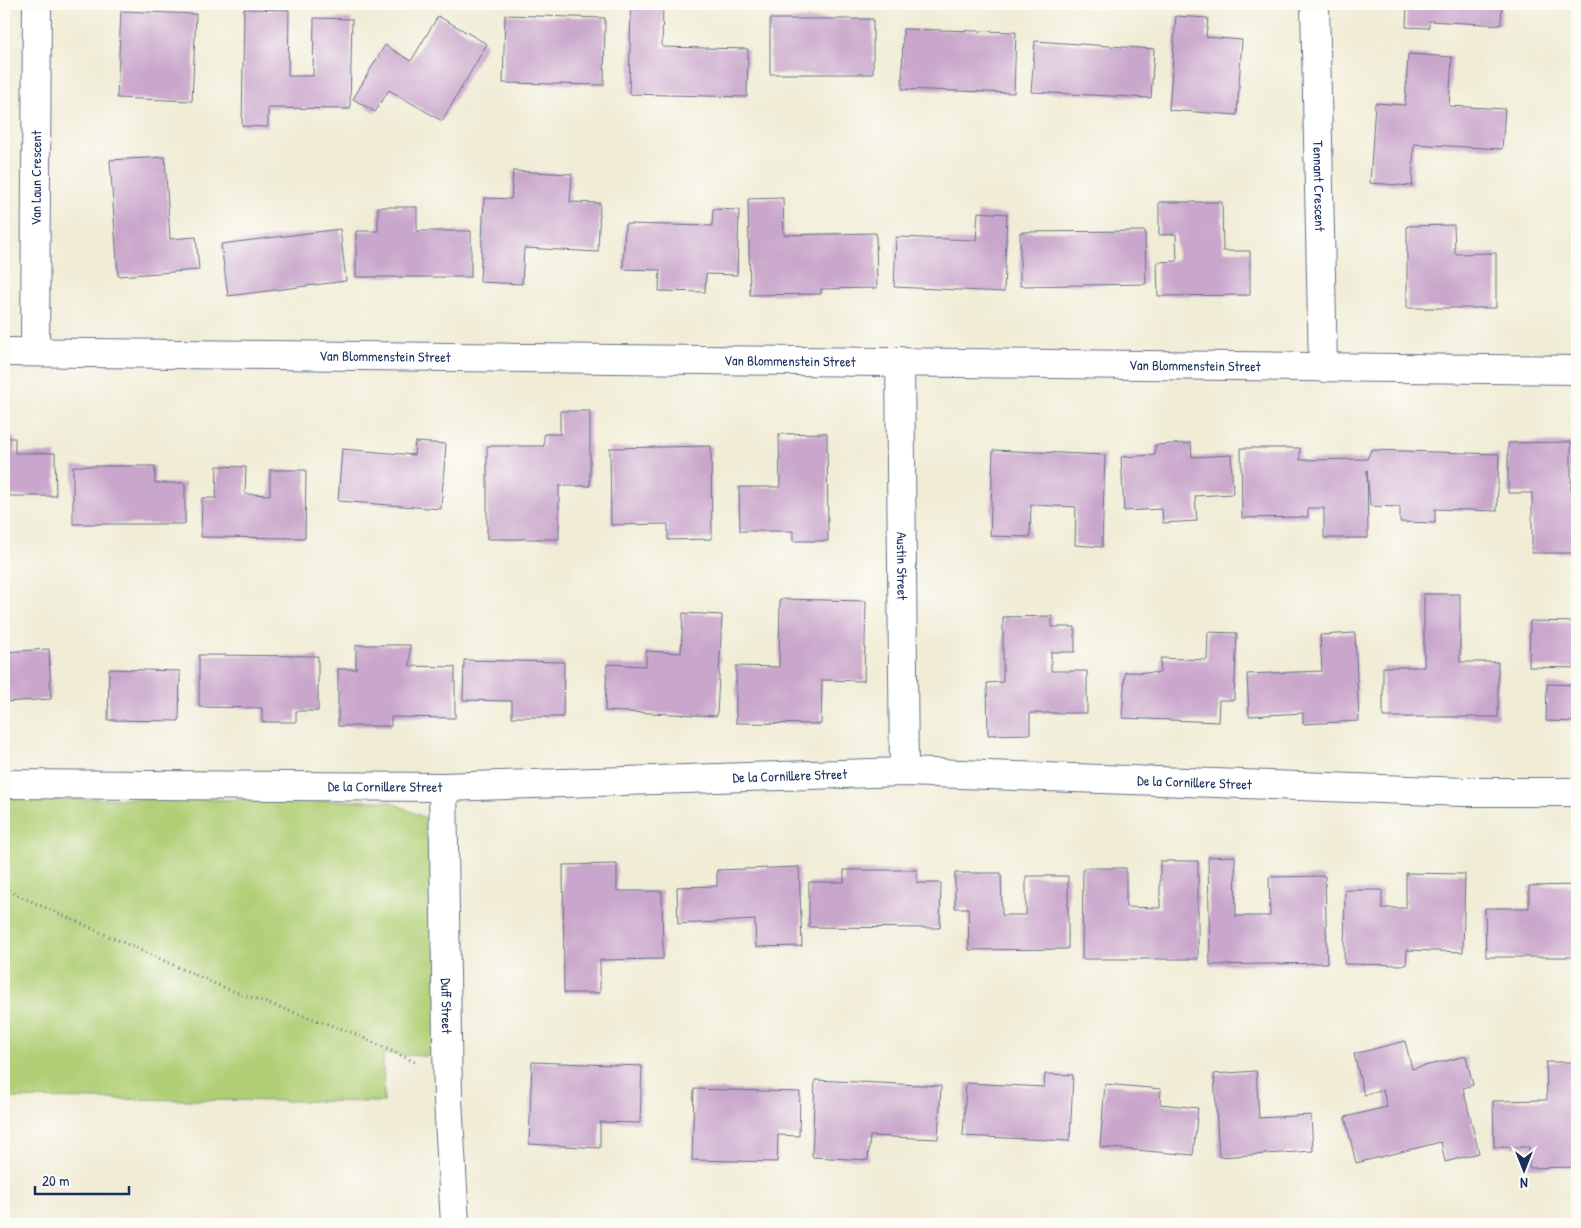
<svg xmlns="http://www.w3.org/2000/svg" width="1581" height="1228" viewBox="0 0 1581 1228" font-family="'Patrick Hand',sans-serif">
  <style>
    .green { fill: #b0cf76; stroke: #667f6a }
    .building { fill: #c9a6cb }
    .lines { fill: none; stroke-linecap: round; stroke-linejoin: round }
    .street-casing { stroke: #667188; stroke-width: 30 }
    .path { stroke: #667188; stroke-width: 3; stroke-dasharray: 1 4; stroke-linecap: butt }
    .street { stroke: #fff; stroke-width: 28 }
    .labels { text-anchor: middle; stroke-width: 4; stroke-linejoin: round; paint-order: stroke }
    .street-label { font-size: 14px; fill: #1b2f5e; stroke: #fdfcf7 }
  </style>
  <rect width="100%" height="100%" fill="#fdfcf7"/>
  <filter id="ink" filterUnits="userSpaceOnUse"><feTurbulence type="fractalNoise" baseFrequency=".02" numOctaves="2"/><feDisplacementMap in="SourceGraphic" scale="10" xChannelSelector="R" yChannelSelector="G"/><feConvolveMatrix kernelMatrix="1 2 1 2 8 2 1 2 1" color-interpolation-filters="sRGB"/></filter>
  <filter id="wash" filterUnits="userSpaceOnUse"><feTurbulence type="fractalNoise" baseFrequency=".0096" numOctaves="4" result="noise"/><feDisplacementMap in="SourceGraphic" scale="20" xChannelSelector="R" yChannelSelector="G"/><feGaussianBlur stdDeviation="1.12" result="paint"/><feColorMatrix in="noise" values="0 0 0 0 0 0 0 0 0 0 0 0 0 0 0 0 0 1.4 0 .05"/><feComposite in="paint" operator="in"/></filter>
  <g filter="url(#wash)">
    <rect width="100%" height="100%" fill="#f0ecd6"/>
    <path class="green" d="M4 798 389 801 429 820 443 852 441 1057 383 1054 384 1102 4 1098Z"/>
    <g id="blocks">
      <path class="building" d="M631 4H663L662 47 748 49 747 97 629 94Z
        M1407 4H1502L1501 25 1429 21V28L1406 27Z
        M244 9 289 10 288 76H313L314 18 352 19 350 109 268 108V127L242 126Z
        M121 11 196 14 192 101 117 98Z
        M505 15 605 18 604 85 503 83Z
        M438 16 487 44 442 121 389 90 375 112 353 99 385 45 411 61Z
        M1176 16 1208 18 1206 37 1242 40 1237 115 1169 110Z
        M770 19H873V74H770Z
        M903 29 1016 32 1014 93 902 89Z
        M1035 41 1154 49 1151 98 1031 92Z
        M1408 54 1452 57 1449 106 1505 109 1502 149 1414 144 1412 186 1370 183 1375 103 1405 105Z
        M165 157 170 239 196 237 199 270 118 276 110 160Z
        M513 171 572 174 570 202 600 203 598 252 524 248 522 284 480 282 484 198 511 199Z
        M783 198 784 235 876 233 877 288 821 289V294L750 295 748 199Z
        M1159 202H1222L1223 251H1250V295L1158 296 1157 262 1177 261 1176 234 1159 235Z
        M378 207H417V231H471V277H356V231H378Z
        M713 209 739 210 737 275 706 274 705 292 659 291 660 270 623 269 625 224 712 226Z
        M978 212 1007 214 1004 292 894 287 896 237 976 240Z
        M1454 225 1455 254 1496 253V308H1407V226Z
        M340 229 346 281 228 296 221 244Z
        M1145 231 1146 284 1020 286V232Z
        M560 411H590V486H559V539H487V446H544V434H560Z
        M827 433 828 541H793V531H740L739 487H780L779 434Z
        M4 438H15V453H55L56 496H4Z
        M415 442 446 444 441 509 338 501 342 449 414 455Z
        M1571 442V490H1577V553H1532V493H1508V443Z
        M1191 443 1192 457 1231 455 1233 494 1195 496 1197 521 1163 523 1162 509 1124 511 1121 457 1155 455V445Z
        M711 446 712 539 668 540V524L611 525 610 448Z
        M1241 448H1300V460L1367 459 1371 450 1499 454 1497 511 1435 509V523L1400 522V507L1370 506 1367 470 1368 538H1324V508H1308V517L1242 518Z
        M993 450 1105 455 1102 547 1075 545 1076 507 1031 505 1030 537 990 536Z
        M73 466H155V483H185V524H73Z
        M217 466 246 467 245 494 270 495V470H306L305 538 201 537 202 498H216Z
        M1424 594H1460V662H1498V717H1383V667H1424Z
        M780 599 866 601 864 681 822 680 821 724 736 723V666L779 667Z
        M683 613 722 615 717 716 605 711 607 664 646 666V651L681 653Z
        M1052 616V627H1075V652H1051V671H1087V713H1030V734L988 735 987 683 1003 682V617Z
        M1530 621 1577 622V668L1529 667Z
        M1208 632 1237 633 1234 700H1219L1218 722 1122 718 1125 672 1160 673 1161 658 1207 660Z
        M1355 633 1359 721 1303 724V713L1249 716 1247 674 1322 671 1320 635Z
        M356 645H410V666L455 667V718L391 717V726H338V669H356Z
        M49 649 51 699 4 702V652Z
        M199 655 318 656V711H296V722H262V708L199 707Z
        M464 660 564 662 563 717H512V701L463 700Z
        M109 669 180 671 179 721 108 720Z
        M1547 684 1577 685V722L1546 721Z
        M1235 856 1236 916H1270L1269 877 1325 876 1327 963 1210 965 1208 857Z
        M1160 861H1198V959H1082L1083 868H1126V907L1160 908Z
        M617 864V891H662L663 959 600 960V993H564L563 865Z
        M799 867 802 946 756 947 755 920 678 924 677 887 717 886V870Z
        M844 870H917V883H941L940 928 809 927V882H844Z
        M955 873H1001L1002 915H1026V876H1068V949L969 950 968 908H955Z
        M1406 873 1465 874 1463 952 1407 950 1406 965 1344 964 1345 890H1382V908H1406Z
        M1577 885V957H1486L1485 908H1529V886Z
        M1405 1041 1412 1069 1466 1056 1473 1085 1463 1088 1479 1153 1445 1162 1441 1142 1356 1163 1345 1117 1387 1107 1383 1090 1364 1095 1354 1054Z
        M532 1062 642 1066 640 1123 600 1122V1148L529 1144Z
        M1546 1062H1577V1167L1529 1168V1147H1494L1493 1101 1547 1100Z
        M1256 1071 1259 1118 1311 1115 1313 1151 1219 1157 1214 1074Z
        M1045 1074 1073 1075 1070 1141 963 1136 966 1083 1044 1087Z
        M815 1080 941 1086 938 1139 870 1136 868 1160 812 1157Z
        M1105 1084 1161 1089 1160 1104 1198 1108 1193 1155 1100 1147Z
        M694 1089 800 1092 799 1136 778 1135 777 1162 692 1160Z"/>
    </g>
  </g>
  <g filter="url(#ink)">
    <use href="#blocks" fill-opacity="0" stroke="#667188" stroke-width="1"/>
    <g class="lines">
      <g class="street-casing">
        <g id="street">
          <path id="s1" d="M1315 4 1323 368"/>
          <path id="s2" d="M4 352 1577 370"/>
          <path id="s3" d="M35 352 37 4"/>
          <path id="s4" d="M900 361 904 772"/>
          <path id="s5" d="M4 784 443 787 904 772 1464 792H1577"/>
          <path id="s6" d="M443 787 448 1100 455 1224"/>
        </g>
      </g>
      <path class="path" d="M4 889 227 989 353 1033 417 1063"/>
      <use href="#street" class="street"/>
    </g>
  </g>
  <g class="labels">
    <g class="street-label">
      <text dy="5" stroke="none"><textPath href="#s3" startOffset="174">Van Laun Crescent</textPath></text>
      <text dy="5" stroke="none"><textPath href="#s1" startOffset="182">Tennant Crescent</textPath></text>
      <text dy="5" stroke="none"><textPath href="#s2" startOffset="381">Van Blommenstein Street</textPath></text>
      <text dy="5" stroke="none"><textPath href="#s2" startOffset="786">Van Blommenstein Street</textPath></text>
      <text dy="5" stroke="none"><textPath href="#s2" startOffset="1191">Van Blommenstein Street</textPath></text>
      <text dy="5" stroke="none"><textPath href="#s4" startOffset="205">Austin Street</textPath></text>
      <text dy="5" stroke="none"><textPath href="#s5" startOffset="786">De la Cornillere Street</textPath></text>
      <text dy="5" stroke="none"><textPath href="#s5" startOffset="1191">De la Cornillere Street</textPath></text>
      <text dy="5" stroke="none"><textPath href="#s5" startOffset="381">De la Cornillere Street</textPath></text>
      <text dy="5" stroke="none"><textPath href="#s6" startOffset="219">Duff Street</textPath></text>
    </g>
  </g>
  <rect width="1581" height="1228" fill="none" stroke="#fdfcf7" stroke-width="20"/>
  <g transform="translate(1524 1170) rotate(180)" stroke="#fdfcf7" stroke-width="4" paint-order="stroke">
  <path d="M0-4L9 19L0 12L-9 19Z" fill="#1b2f5e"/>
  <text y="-8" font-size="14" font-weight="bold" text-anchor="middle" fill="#1b2f5e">N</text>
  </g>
  <path d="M35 1186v8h94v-8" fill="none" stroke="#1b2f5e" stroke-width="2.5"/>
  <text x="42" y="1186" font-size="15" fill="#1b2f5e" stroke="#fdfcf7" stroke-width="4" paint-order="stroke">20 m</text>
</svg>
